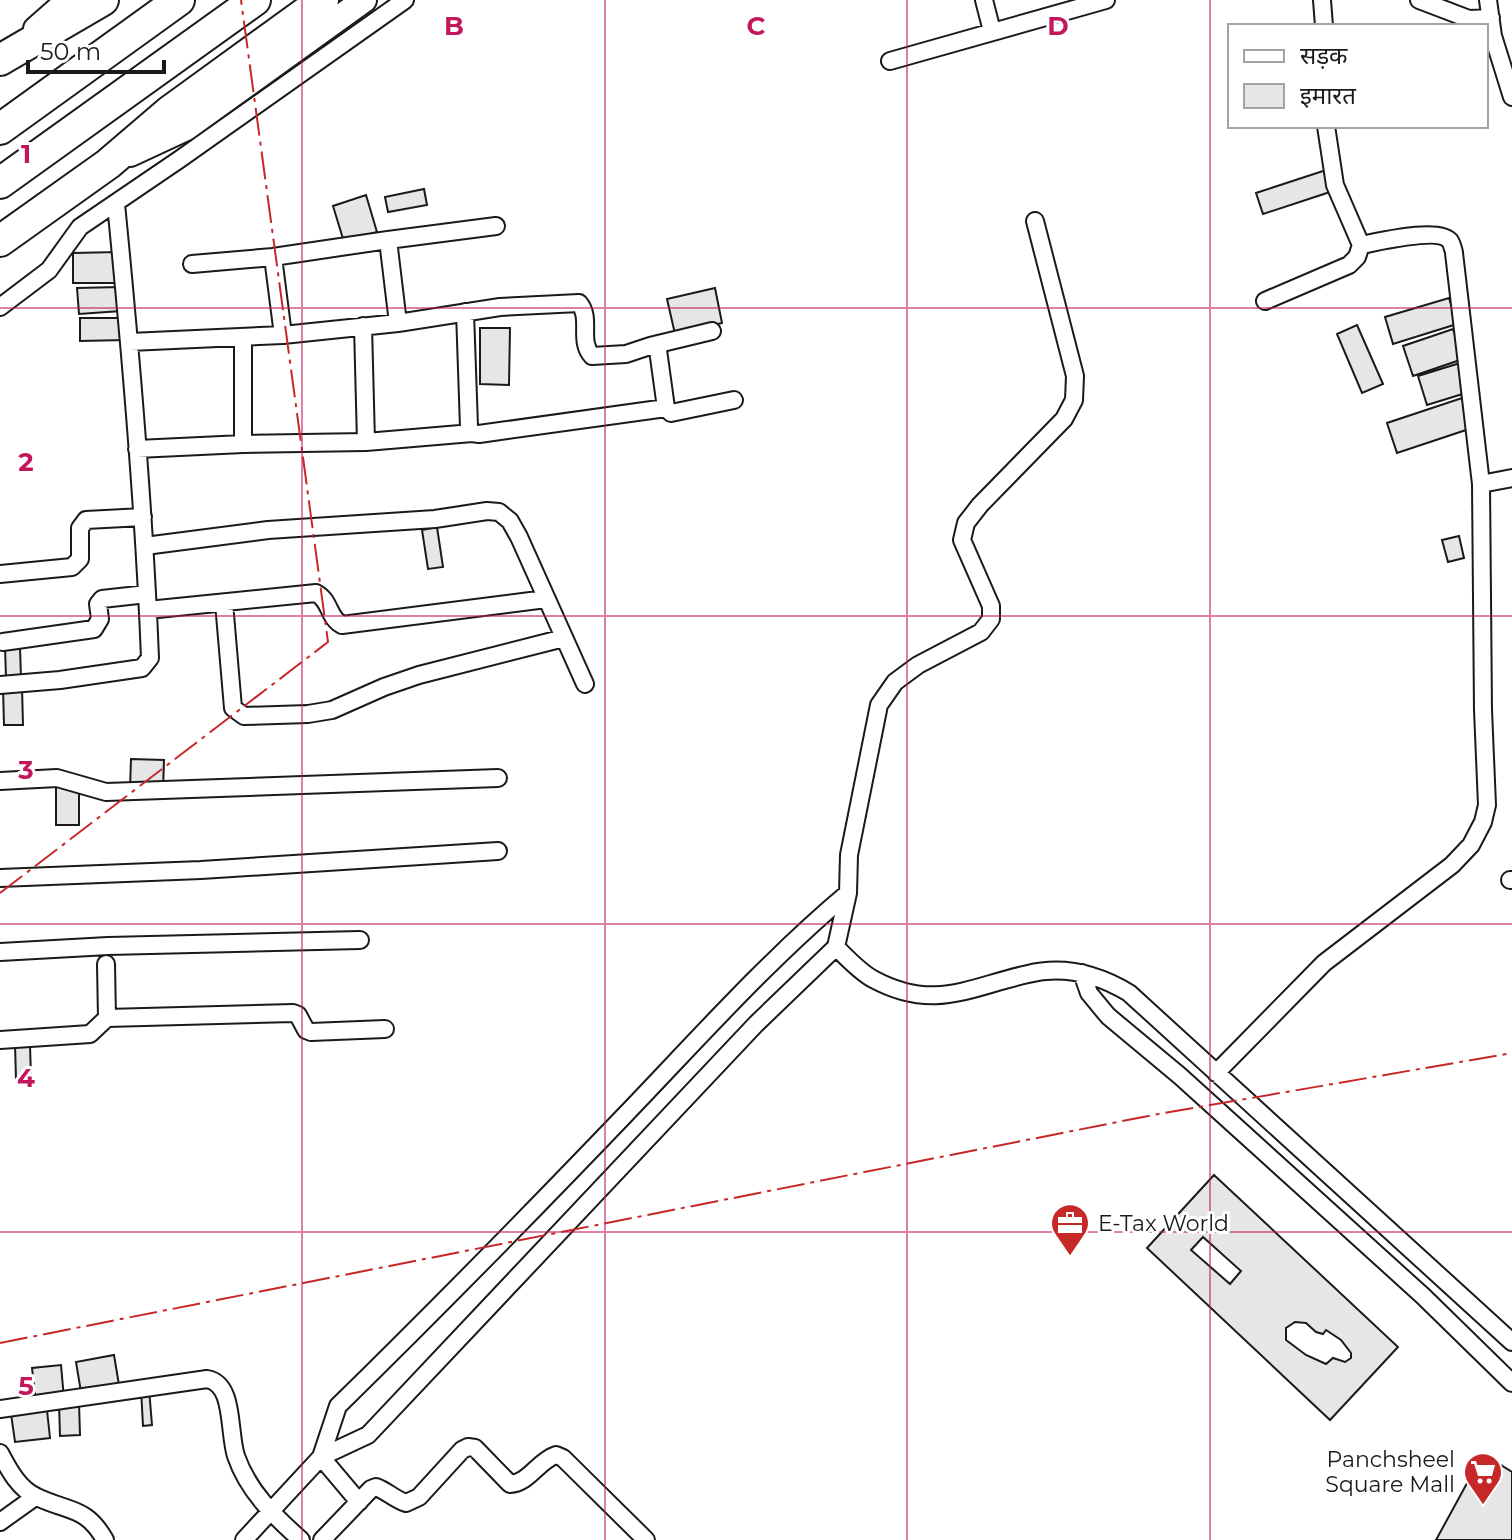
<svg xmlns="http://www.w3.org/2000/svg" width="1512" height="1540" viewBox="0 0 1512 1540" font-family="Montserrat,'Noto Sans Devanagari',sans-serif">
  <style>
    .building { fill: #e6e6e6; stroke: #1a1a1a; stroke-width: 2; fill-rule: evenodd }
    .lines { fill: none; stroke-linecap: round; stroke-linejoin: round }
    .street-casing { stroke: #1a1a1a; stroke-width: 20 }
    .secondary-casing { stroke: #1a1a1a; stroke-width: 28 }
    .highway-casing { stroke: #1a1a1a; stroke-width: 34 }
    .street { stroke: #fff; stroke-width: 16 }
    .secondary { stroke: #fff; stroke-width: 24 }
    .highway { stroke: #fff; stroke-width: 30 }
    .power { stroke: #c62828; stroke-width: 2; stroke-dasharray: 28 6 4 6; stroke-linecap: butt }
    .grid { fill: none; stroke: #c2185b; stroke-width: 2; stroke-opacity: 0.55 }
    .labels { text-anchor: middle; stroke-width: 6; stroke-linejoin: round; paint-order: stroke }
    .poi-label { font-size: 22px; fill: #1a1a1a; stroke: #fff; text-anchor: start }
    .grid-label { font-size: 26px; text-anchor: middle; font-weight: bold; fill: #c2185b; stroke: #fff; stroke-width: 6; stroke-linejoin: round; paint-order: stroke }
  </style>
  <rect width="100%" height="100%" fill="#fff"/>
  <path class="building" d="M1326 170 1333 191 1263 214 1256 193Z
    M424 189 427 205 388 212 385 197Z
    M366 195 377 232 344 242 333 206Z
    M118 252V283H73V253Z
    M120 287 121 311 79 314 77 288Z
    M715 288 722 323 675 334 667 299Z
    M1449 298 1457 324 1393 344 1385 317Z
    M80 318H126V340L80 341Z
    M1357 325 1383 384 1362 393 1337 334Z
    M480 328H510L509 385 480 384Z
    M1453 329 1463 359 1413 376 1403 346Z
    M1460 363 1469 392 1427 405 1418 376Z
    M1462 398 1472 428 1397 453 1387 423Z
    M437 527 443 567 428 569 422 530Z
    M1459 536 1464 558 1448 562 1442 540Z
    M5 647H20L21 678H6Z
    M22 687 23 725H4L3 688Z
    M131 759 164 760 163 790 130 789Z
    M79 786V825H56V787Z
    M15 1045H30L31 1078 16 1079Z
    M1214 1175 1398 1347 1330 1420 1147 1248ZM1203 1237 1241 1271 1230 1284 1191 1250ZM1295 1322 1306 1323 1316 1332 1323 1334 1326 1330 1341 1340 1351 1353V1358L1345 1362 1333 1358 1326 1364 1306 1355 1286 1340V1328Z
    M114 1355 119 1385 81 1392 76 1362Z
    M61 1365 64 1399 36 1402 32 1368Z
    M141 1389H149L152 1425 143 1426Z
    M59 1403H79L80 1435 60 1436Z
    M47 1410 50 1438 15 1442 11 1414Z
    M1483 1454 1512 1472V1540H1436Z"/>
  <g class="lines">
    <g class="street-casing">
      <path id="street" d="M984 0 992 31
        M1322 0 1324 26
        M1419 0 1469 19 1491 18
        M1488 0 1493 36 1512 97
        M890 61 1106 0
        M273 257 283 335
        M192 264 273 257 388 240
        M1265 301 1349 265 1357 257 1361 245 1335 185 1326 126
        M0 307 49 270 80 227 180 159 405 0
        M465 312 469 427 472 433 479 434 666 408
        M398 323 388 240 496 226
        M363 326 366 442
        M243 337V444L366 442 472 433
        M130 342 283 335 398 323 500 307 579 303C592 318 578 341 592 356L626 354 650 346 658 350 666 408 671 413 734 400
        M650 346 712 331
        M137 449 243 444
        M1481 484 1512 478
        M145 546 268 530 435 519 487 511 499 512 510 521 519 537 585 684
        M0 574 72 567 80 559V528L86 520 143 517
        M224 603 233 708 244 716 308 714 332 710 384 687 419 675 564 638
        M148 610 316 593C331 601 328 618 342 625L546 599
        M3 642 94 629 100 619 98 604 102 599 147 594
        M0 685 60 680 142 668 150 658C144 506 131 355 116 204
        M0 781 57 778 106 792 498 778
        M0 878 201 870 498 851
        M1510 880H1512
        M836 947C847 958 860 972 873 979 934 1012 969 987 1028 974 1064 965 1099 975 1129 993L1512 1342
        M0 952 108 946 360 940
        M1082 973 1089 993 1108 1016 1180 1076 1423 1296 1512 1383
        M107 1018 293 1013 298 1015 306 1030 311 1032 385 1029
        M0 1040 90 1034 107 1018 106 964
        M1216 1073 1324 963 1452 865 1471 845 1483 822 1487 805 1483 710 1481 484 1454 253C1454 251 1451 242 1450 241 1439 227 1378 242 1361 245
        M0 1409 207 1379C235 1384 228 1431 236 1456 248 1491 274 1516 301 1540
        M0 1453C9 1470 19 1489 37 1497 68 1512 86 1506 105 1540
        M321 1457 338 1406C435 1311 530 1214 624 1116 697 1040 767 961 848 893
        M321 1457 359 1502
        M0 1522 35 1497
        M244 1540 321 1457 368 1435 756 1024 836 947 848 893 849 855 879 705 895 682 918 665 981 632 991 619V606L962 540 966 523 980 505 1064 419 1074 400 1075 376 1035 221
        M322 1540 371 1489 376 1487C387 1491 394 1499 406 1503L419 1497 462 1450 468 1447 475 1448 510 1484C529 1483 538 1461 556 1455L563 1458 646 1540"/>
    </g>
    <g class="secondary-casing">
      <path id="secondary" d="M36 29 69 0
        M130 154 186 128 364 0"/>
    </g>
    <g class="highway-casing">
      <path id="highway" d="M0 60 103 0
        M0 129 179 0
        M0 183 255 0
        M0 241 108 164 170 111 323 0"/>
    </g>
    <use href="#street" class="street"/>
    <use href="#secondary" class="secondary"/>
    <use href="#highway" class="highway"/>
    <path class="power" d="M0 893 328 642 241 0
      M0 1343 1153 1115 1512 1053"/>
  </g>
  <path class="grid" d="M302 0V1540M605 0V1540M907 0V1540M1210 0V1540M0 308H1512M0 616H1512M0 924H1512M0 1232H1512"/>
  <defs>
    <g id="office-pin" transform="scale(2)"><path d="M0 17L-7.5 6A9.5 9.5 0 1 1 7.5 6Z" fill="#c62828" stroke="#fff"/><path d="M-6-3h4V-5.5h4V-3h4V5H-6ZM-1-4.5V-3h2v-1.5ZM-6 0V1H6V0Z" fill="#fff"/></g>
    <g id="supermarket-pin" transform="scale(2)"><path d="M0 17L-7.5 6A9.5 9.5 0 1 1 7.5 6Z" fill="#c62828" stroke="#fff"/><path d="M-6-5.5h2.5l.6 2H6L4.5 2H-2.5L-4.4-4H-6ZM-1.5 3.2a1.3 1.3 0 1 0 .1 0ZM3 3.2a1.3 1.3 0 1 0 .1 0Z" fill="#fff"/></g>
  </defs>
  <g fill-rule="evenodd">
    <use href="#office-pin" x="1070" y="1223"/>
    <use href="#supermarket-pin" x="1483" y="1472"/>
  </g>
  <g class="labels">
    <g class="poi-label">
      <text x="1098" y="1231">E-Tax World</text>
      <text x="1455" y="1467" text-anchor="end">Panchsheel<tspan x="1455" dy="25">Square Mall</tspan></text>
    </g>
  </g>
  <g class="grid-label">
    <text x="454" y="35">B</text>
    <text x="756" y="35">C</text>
    <text x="1058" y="35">D</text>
    <text x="26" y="163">1</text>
    <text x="26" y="471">2</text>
    <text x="26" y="779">3</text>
    <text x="26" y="1087">4</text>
    <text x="26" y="1395">5</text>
  </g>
  <rect x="1228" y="24" width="260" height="104" fill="#ffffff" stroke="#a3a3a3" stroke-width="2"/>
  <rect x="1244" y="50" width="40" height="12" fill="#ffffff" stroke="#a3a3a3" stroke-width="2"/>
  <text x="1300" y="64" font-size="24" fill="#1a1a1a">सड़क</text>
  <rect x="1244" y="84" width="40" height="24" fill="#e6e6e6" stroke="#a3a3a3" stroke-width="2"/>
  <text x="1300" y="104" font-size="24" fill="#1a1a1a">इमारत</text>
  <path d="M28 60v12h136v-12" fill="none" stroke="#1a1a1a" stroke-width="4"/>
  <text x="40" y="60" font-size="24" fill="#1a1a1a" stroke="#ffffff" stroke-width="6" paint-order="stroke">50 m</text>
</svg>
